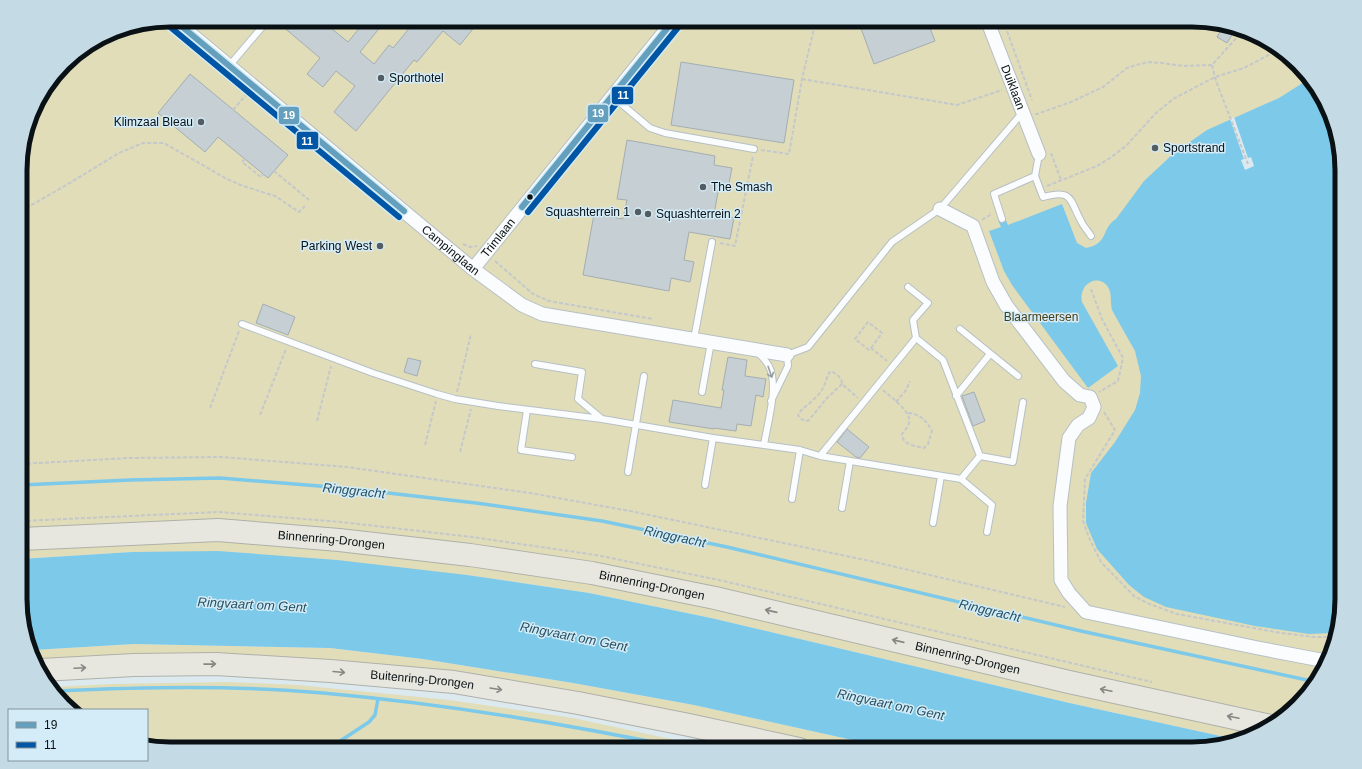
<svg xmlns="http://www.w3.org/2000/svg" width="1362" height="769" viewBox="0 0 1362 769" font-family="Arial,sans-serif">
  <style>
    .green { fill: #e1ddb9 }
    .water { fill: #7dc9e9 }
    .pier { fill: #dce9ef }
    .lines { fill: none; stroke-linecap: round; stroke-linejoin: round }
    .stream { stroke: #7dc9e9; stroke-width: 3.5 }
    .building { fill: #c5cfd4; stroke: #a3aeb2 }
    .lane-casing { stroke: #b6c0c5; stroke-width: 8 }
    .street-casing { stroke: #b6c0c5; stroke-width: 15 }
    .highway-casing { stroke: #aeb1aa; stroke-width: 24 }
    .path { stroke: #c5c8ca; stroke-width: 2; stroke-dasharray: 4 2; stroke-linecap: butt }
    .lane { stroke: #fafcfd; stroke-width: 6 }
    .street { stroke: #fafcfd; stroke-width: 13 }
    .highway { stroke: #e8e7df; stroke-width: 22 }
    .bus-1-casing { stroke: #d4ecf7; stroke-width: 9 }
    .bus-2-casing { stroke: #d4ecf7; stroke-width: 9 }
    .bus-1 { stroke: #64a0bd; stroke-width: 6 }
    .bus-2 { stroke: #0056a4; stroke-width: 6 }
    .oneway { stroke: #9a9ea0 }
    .oneway2 { stroke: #848784 }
    .poi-dot { fill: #535d61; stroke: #d4ecf7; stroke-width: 1.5 }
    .bus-dot { fill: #091115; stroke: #d4ecf7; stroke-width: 1.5 }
    .labels { text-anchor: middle; stroke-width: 3; stroke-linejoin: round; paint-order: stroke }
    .poi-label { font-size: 12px; fill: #091115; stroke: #d4ecf7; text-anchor: start }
    .street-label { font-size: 12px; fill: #091115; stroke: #d4ecf7 }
    .park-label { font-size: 12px; fill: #463d17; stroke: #d4ecf7 }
    .water-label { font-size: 13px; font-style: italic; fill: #255062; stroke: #d4ecf7 }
    .rim { fill: none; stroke: #091115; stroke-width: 5 }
    .line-badge { stroke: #d4ecf7; stroke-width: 1.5 }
    .badge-label { font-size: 11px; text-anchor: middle; font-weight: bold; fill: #fff }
  </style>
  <rect width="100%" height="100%" fill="#dce9ef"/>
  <path class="green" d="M170 20H1192L1231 25 1267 40 1317 87 1342 160V609L1322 674 1298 705 1267 729 1234 739 1065 702 711 618 589 593 467 575 132 552 21 559V151L36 103 71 57 113 31Z
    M133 644 330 648 423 659 573 683 694 705 893 749H840L616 700 38 663 33 650Z
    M228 682 298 685 449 700 573 718 717 749H170L147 746V710H75L51 688 52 687 111 684Z"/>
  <path class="water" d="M1309 79 1317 87 1334 122 1342 160V609L1334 633 1309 634 1255 626 1166 607 1144 597 1129 585 1097 549 1086 523V503L1091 473 1115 442 1135 410 1140 393 1141 376 1135 351 1113 312C1109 303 1113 295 1108 287 1099 273 1078 283 1082 302L1118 366 1088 388 1012 285 1004 271 989 231 1001 227 998 220 1005 218 1008 225 1062 204 1077 243 1086 248C1109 244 1101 228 1116 219L1144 181 1174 153 1207 130 1279 98Z
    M218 551 337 560 467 575 589 593 711 618 1065 702 1234 739 1202 749H893L694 705 573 683 423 659 330 648 134 644 33 650 21 618V559L132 552Z"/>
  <path class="pier" d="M1234 117 1248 158 1251 157 1254 166 1245 170 1241 160 1244 159 1230 119Z"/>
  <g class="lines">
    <path class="stream" d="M21 485 130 480 220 478 344 488 476 503 602 521 727 547 1081 631 1316 682
      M55 691C144 687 234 685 323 693 446 704 567 724 687 749
      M328 749 369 722 375 715 378 699"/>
  </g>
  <path class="building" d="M275 20H321L348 42 366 20H386L360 52 374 64 389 45 393 48 416 20H480L460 45 443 31 417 62 414 60 356 131 334 112 355 86 336 71 323 87 307 74 320 58Z
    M858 20H927L935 41 874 64Z
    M1224 24 1235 30 1227 43 1217 37Z
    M681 62 794 80 784 143 671 125Z
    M190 74 288 155 268 178 218 137 205 152 158 113Z
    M627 140 715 156 714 165 732 168 728 188 719 187 714 214 734 218 730 239 689 232 684 260 694 262 690 282 671 278 669 291 583 275 594 214 623 219 627 200 617 199Z
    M263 304 295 317 288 335 256 323Z
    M728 357 747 360 745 376 766 379 763 397 756 395 751 426 737 424 736 431 714 428V429L669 422 673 400 721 408 724 390H722Z
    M408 358 421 361 417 376 404 372Z
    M974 392 985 421 973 426 962 396Z
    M847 429 869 447 860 458 856 457 837 442Z"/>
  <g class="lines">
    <g class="lane-casing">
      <path id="lane" d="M229 66 268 20
        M612 96 650 128 665 133 754 149
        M1035 176 1043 197C1073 189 1069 199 1081 221 1083 226 1088 231 1091 236
        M1002 219 994 194 1035 176 1039 154
        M908 287 928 303 913 320 916 338
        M242 324 373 373 437 394 455 399 498 406 602 419 713 438 764 445
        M960 329 1018 376
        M694 339 712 242
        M757 352C764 358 771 366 772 376 776 394 767 426 764 445L800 450 820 456 961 479 992 505 987 532
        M535 364 582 372 578 399 602 419
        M702 392 711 342
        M956 396 990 354
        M771 401 788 366 787 355 808 347 892 242 940 209 1023 112
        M527 410 521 450 572 457
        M820 456 916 338 943 360 980 456 961 479
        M980 456 1013 462 1023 402
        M628 472 644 376
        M705 485 713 438
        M792 499 800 450
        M842 508 850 461
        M933 523 941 476"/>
    </g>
    <g class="street-casing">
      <g id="street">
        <path id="s1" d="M174 20 473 269 522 305 542 314 787 355"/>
        <path id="s2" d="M987 20 1039 154"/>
        <path d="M940 209 973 226 993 282 1006 305 1064 381 1080 395 1090 397 1094 407 1089 418 1078 425 1069 438 1060 506 1061 580 1069 593 1086 612 1258 648 1326 661"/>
        <path id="s3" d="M473 269 674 20"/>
      </g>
    </g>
    <g class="highway-casing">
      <g id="highway">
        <path id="s4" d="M21 539 218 530 339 540 470 555 592 573 715 598 1069 682 1271 726"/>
        <path id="s5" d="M41 670 134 665 216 664 330 671 454 682 578 703 689 725 799 749"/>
      </g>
    </g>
    <path class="path" d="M1003 20 1032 100
      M1212 65 1216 81 1248 164
      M802 79 957 105 1002 90
      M233 110 246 95
      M1035 114H1037L1071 102 1103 87 1127 68 1136 65 1149 62 1162 63 1183 66 1212 65 1239 35 1241 29
      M761 150 789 154 802 79 816 20
      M1051 153 1061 180
      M245 159 242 162 261 177 264 174
      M274 171 309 200
      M1047 186 1097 166 1110 158 1126 146 1155 114 1173 99 1215 77 1244 68 1278 50
      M21 211 68 184 119 153 143 143H164L225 178 243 186 275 196 299 212 305 206
      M982 220 990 215V212
      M720 243 735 246 753 156
      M463 244 470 247 477 246
      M495 261 533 294 549 301 653 319
      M1091 289 1102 319 1123 358 1118 381 1099 392
      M871 348 882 333 868 322 855 339 869 350 871 348 887 361
      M842 384 826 399 809 420 807 421 801 419 798 415C800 409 816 400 821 391 825 386 826 379 829 373L831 371C836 374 842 377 842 384L858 398
      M883 390C891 398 912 411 909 423 908 427 904 431 902 434 902 445 915 446 924 448L928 444 932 431C926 420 920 414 908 413
      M457 392 471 334
      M896 402 906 390 910 381
      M210 408 239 331
      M1104 412 1115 430 1085 479 1083 521 1090 540 1101 562 1134 596 1147 603 1177 614 1281 633 1313 637H1333
      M260 415 286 349
      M317 421 331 366
      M425 445 436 401
      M460 452 471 409
      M21 464 129 458 221 457 347 467 530 493 630 511 875 562 1065 607
      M21 521 219 512 341 522 472 537 596 555 719 580 1152 682
      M1278 710 1288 713"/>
    <use href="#lane" class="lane"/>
    <use href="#street" class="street"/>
    <use href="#highway" class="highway"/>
    <g class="bus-1-casing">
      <path id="bus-1" d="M174 20 404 211
        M522 207 674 20"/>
    </g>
    <g class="bus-2-casing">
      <path id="bus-2" d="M169 26 399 217
        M528 212 680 25"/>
    </g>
    <use href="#bus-1" class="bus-1"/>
    <use href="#bus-2" class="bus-2"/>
  </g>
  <defs><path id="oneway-shaft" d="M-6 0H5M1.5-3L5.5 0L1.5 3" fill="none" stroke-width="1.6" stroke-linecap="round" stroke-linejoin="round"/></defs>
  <use class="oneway" href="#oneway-shaft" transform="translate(770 372) rotate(71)"/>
  <g class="oneway2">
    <use href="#oneway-shaft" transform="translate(771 611) rotate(-167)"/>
    <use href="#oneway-shaft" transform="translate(898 641) rotate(-167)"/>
    <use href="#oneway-shaft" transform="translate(210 664) rotate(-1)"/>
    <use href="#oneway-shaft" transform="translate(80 668) rotate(-3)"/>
    <use href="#oneway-shaft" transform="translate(339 672) rotate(5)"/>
    <use href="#oneway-shaft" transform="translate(496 689) rotate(9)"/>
    <use href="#oneway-shaft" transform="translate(1106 690) rotate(-168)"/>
    <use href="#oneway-shaft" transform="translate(1233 717) rotate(-168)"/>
  </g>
  <g class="poi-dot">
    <circle cx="381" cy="78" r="4"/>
    <circle cx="201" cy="122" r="4"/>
    <circle cx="1155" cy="148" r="4"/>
    <circle cx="703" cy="187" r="4"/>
    <circle cx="638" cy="212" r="4"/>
    <circle cx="648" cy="214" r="4"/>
    <circle cx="380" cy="246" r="4"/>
  </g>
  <circle class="bus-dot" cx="530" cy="197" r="3.5"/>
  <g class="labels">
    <g class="poi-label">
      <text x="389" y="82">Sporthotel</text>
      <text x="193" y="126" text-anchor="end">Klimzaal Bleau</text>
      <text x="1163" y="152">Sportstrand</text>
      <text x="711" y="191">The Smash</text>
      <text x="630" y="216" text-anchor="end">Squashterrein 1</text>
      <text x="656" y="218">Squashterrein 2</text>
      <text x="372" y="250" text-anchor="end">Parking West</text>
    </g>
    <g class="street-label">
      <text dy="4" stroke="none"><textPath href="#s2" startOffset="72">Duiklaan</textPath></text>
      <text dy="4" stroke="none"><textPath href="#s3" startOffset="40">Trimlaan</textPath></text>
      <text dy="4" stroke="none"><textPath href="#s1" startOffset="360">Campinglaan</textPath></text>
      <text dy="4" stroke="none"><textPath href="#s4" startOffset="311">Binnenring-Drongen</textPath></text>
      <text dy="4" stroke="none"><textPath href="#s4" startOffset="635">Binnenring-Drongen</textPath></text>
      <text dy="4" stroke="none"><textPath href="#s4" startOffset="959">Binnenring-Drongen</textPath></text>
      <text dy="4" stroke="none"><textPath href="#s5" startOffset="382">Buitenring-Drongen</textPath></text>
    </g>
    <g class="park-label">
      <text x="1041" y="321">Blaarmeersen</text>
    </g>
    <g class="water-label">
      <text transform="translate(354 490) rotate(6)" y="5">Ringgracht</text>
      <text transform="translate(675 536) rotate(12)" y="5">Ringgracht</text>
      <text transform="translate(252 604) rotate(3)" y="5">Ringvaart om Gent</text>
      <text transform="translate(990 610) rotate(13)" y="5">Ringgracht</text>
      <text transform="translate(574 636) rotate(11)" y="5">Ringvaart om Gent</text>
      <text transform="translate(891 704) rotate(12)" y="5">Ringvaart om Gent</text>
    </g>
  </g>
  <path d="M0 0H1362V769H0ZM170 27H1192A143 143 0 0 1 1335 170V599A143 143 0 0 1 1192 742H170A143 143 0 0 1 27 599V170A143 143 0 0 1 170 27Z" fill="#c4dae5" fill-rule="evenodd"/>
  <path class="rim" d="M170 27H1192A143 143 0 0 1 1335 170V599A143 143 0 0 1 1192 742H170A143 143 0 0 1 27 599V170A143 143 0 0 1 170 27Z"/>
  <g class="line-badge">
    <rect x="611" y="86" width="23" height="19" rx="4" fill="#0056a4"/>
    <rect x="587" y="104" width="22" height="19" rx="4" fill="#64a0bd"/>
    <rect x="278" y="106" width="22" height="19" rx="4" fill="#64a0bd"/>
    <rect x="296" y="131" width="23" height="19" rx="4" fill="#0056a4"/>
  </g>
  <g class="badge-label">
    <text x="623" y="99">11</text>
    <text x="598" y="117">19</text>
    <text x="289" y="119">19</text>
    <text x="307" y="145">11</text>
  </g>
  <rect x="8" y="709" width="140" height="52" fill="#d4ecf7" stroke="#83949d"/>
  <rect x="16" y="722" width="20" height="6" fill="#64a0bd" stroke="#83949d"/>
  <text x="44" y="729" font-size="12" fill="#091115">19</text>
  <rect x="16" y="742" width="20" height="6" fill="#0056a4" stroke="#83949d"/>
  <text x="44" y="749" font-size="12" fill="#091115">11</text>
</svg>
